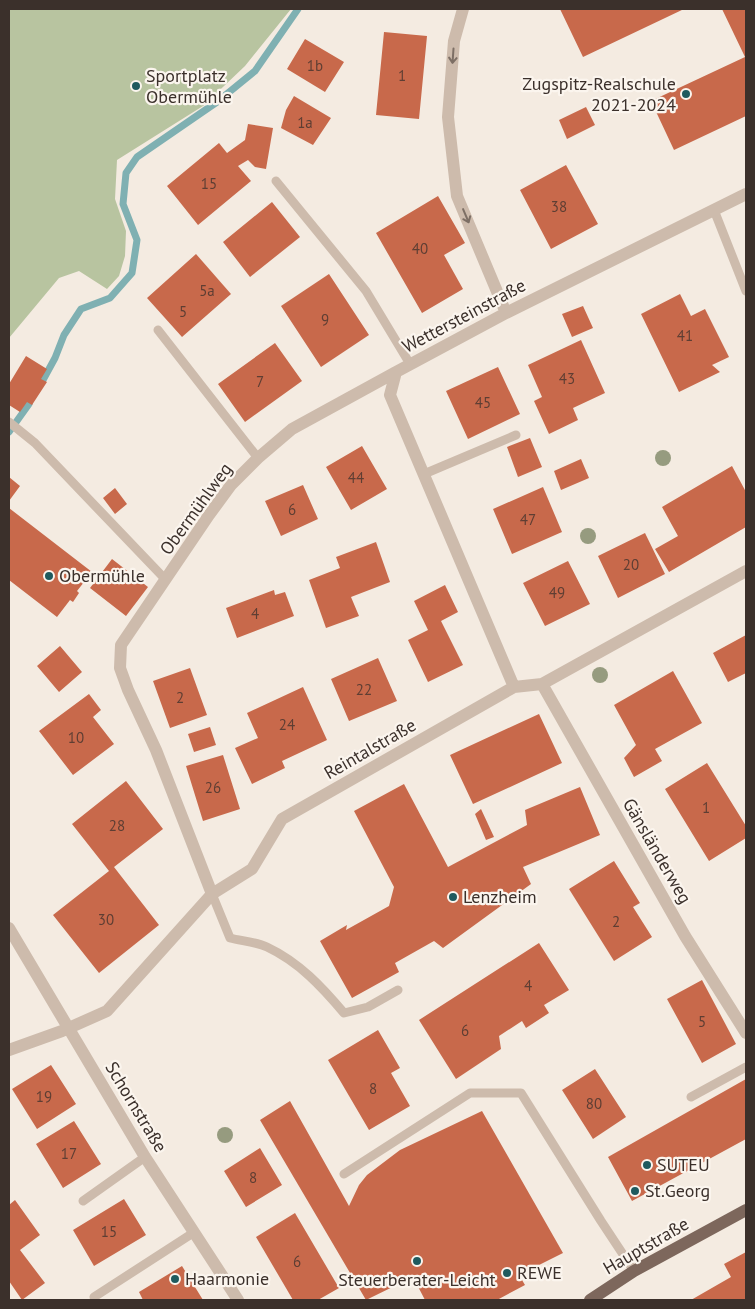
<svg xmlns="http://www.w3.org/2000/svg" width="755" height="1309" viewBox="0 0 755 1309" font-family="'PT Sans',sans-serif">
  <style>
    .green { fill: #b8c4a0 }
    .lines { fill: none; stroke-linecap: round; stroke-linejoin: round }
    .stream { stroke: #7fb0b2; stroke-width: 7 }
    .building { fill: #c8694b }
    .service { stroke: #cdbbac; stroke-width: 9 }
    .minor { stroke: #cdbbac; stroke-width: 12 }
    .primary { stroke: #7d675c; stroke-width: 12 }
    .tree { fill: #969b7f }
    .oneway { stroke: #7d6f65 }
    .poi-dot { fill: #1f5a5e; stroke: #fbf5ee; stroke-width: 2 }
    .labels { text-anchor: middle; stroke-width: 4.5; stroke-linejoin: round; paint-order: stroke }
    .number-label { font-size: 15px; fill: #5e3e33 }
    .poi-label { font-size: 18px; fill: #3b302b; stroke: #fbf5ee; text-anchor: start }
    .street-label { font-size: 18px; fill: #3b302b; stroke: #fbf5ee }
  </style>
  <rect width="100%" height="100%" fill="#f4ebe1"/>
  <path class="green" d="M9 9H291L245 66 203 106 117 160 115 199 126 231 125 256 119 276 107 289 79 271 59 278 9 338Z"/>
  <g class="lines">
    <path class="stream" d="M43 380 55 358 64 335 81 309 110 298 132 273 137 240 123 204 126 173 137 157 217 102 255 71 298 9
      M9 432 29 404"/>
  </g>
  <path class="building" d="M560 9H684L583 57Z
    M722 9H746V116L674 150 651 101 745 57Z
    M384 32 427 36 419 119 376 115Z
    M305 39 344 62 325 92 287 69Z
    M294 96 331 118 313 145 281 128 286 110Z
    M586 107 595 125 567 139 559 120Z
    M248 124 273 128 266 169 255 167 248 160 238 166 251 181 198 225 167 186 219 143 227 153 245 140Z
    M566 165 598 224 551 249 520 190Z
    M438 196 465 243 444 255 463 289 422 313 376 233Z
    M272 202 300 237 250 277 223 242Z
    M196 254 231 294 182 337 147 298Z
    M329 274 369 335 321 367 281 306Z
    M680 294 691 316 705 309 729 357 712 365 720 372 679 392 641 314Z
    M583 306 593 328 572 337 562 314Z
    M581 340 605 393 573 408 578 420 549 434 534 401 542 397 528 365Z
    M275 343 302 381 245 422 218 384Z
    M26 356 47 369 41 379 47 382 32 405 27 402 20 412 9 405V384Z
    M498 367 520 414 468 439 446 391Z
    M530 438 542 467 518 477 507 447Z
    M362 446 387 489 351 510 326 467Z
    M581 459 589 478 561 490 554 471Z
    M732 466 746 492V527L669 572 655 549 678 536 662 507Z
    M9 477 20 486 9 501Z
    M303 485 318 519 281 536 265 501Z
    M543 487 562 532 512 554 493 509Z
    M115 488 127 504 115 514 103 498Z
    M9 508 92 572 77 591 79 593 73 602 70 600 57 617 9 580Z
    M645 533 665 574 618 598 598 556Z
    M376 542 390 582 351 597 359 616 326 628 309 580 340 568 336 557Z
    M112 559 148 587 126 616 90 588Z
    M568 561 590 604 545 626 523 583Z
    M445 585 458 612 441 621 463 665 428 682 408 640 428 630 414 601Z
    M274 590 275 595 285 592 294 616 237 638 226 608Z
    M746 635V673L728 682 713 653Z
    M60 646 82 672 59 692 37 666Z
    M378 658 397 701 349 721 331 679Z
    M190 668 207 715 170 728 153 681Z
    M673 671 702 723 655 749 662 761 634 777 624 758 636 745 614 705Z
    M303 687 327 740 282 761 285 768 252 784 235 748 258 738 247 713Z
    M89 694 101 710 93 717 114 744 73 775 39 731Z
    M539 714 562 763 473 804 450 755Z
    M210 727 216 745 194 752 188 734Z
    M223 755 240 809 203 821 186 766Z
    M707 763 746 826V838L709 861 665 789Z
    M126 781 163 829 114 867 159 925 99 973 53 915 109 871 72 824Z
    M404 784 448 867 527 825 525 810 580 787 600 835 523 867 531 884 443 948 434 941 395 963 399 972 352 998 320 941 347 925 346 930 389 906 394 887 354 811Z
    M481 809 494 837 486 840 475 814Z
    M614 861 640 903 633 907 652 937 614 961 569 889Z
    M539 943 569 990 544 1005 549 1013 526 1028 522 1021 499 1036 501 1049 456 1079 419 1020Z
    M702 980 736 1044 702 1063 667 999Z
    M378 1030 400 1068 391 1073 410 1106 369 1130 328 1060Z
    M51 1065 76 1104 37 1129 12 1089Z
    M595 1069 626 1117 593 1139 562 1090Z
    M746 1079V1139L632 1201 608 1157Z
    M290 1101 349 1206 359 1185 367 1175 400 1150 482 1111 563 1253 519 1275 525 1285 497 1300H425L413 1277 366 1300 260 1120Z
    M74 1121 101 1164 63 1188 36 1144Z
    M260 1148 282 1185 246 1207 224 1171Z
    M124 1199 146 1235 94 1266 73 1230Z
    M15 1200 40 1235 20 1250 45 1283 22 1300 9 1281V1205Z
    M295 1213 339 1288 318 1300H293L256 1237Z
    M746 1252V1300H691L731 1277 724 1264Z
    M182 1266 203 1300H143L139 1292Z"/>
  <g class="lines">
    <path class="service" d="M276 181 366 291 410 364
      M714 210 746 291
      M158 330 258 458
      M9 422 35 443 166 580
      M424 474 516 435
      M212 894 230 938C242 941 256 942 267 947 299 962 322 987 344 1013L368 1007 398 990
      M691 1097 746 1067
      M344 1174 470 1093H521L601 1221 634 1271
      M83 1201 145 1157
      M94 1297 193 1233"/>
    <path class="minor" d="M463 9 454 41 448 117 457 196 506 313
      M542 684 685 936 746 1033
      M514 687 390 395 396 372 506 313 746 194
      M212 894 156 750 128 690 120 668 121 645 209 515 231 485 258 458 292 429 396 372
      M9 928 145 1157 238 1300
      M9 1050 62 1031 107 1011 212 894 252 869 282 819 514 687 542 684 746 571"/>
    <path class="primary" d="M590 1300 634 1271 746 1210"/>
  </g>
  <g class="tree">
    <circle cx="663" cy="458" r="8"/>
    <circle cx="588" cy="536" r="8"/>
    <circle cx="600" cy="675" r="8"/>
    <circle cx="225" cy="1135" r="8"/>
  </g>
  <defs><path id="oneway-shaft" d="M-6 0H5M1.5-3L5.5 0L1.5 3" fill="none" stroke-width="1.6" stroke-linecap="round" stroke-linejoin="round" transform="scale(1.25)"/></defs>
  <g class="oneway">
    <use href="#oneway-shaft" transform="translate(453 56) rotate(94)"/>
    <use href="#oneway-shaft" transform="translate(466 216) rotate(67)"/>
  </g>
  <g class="poi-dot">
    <circle cx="136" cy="86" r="5"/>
    <circle cx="686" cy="94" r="5"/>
    <circle cx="49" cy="576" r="5"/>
    <circle cx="453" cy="897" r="5"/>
    <circle cx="647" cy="1165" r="5"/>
    <circle cx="635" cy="1191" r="5"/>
    <circle cx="417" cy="1261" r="5"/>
    <circle cx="507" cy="1273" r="5"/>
    <circle cx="175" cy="1279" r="5"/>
  </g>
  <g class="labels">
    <g class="number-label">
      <text x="315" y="71">1b</text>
      <text x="402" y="81">1</text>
      <text x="305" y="128">1a</text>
      <text x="209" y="189">15</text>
      <text x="559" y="212">38</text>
      <text x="420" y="254">40</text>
      <text x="207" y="296">5a</text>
      <text x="183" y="317">5</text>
      <text x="325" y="325">9</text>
      <text x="685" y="341">41</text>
      <text x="567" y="384">43</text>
      <text x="260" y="387">7</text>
      <text x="483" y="408">45</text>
      <text x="356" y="483">44</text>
      <text x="292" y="515">6</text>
      <text x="528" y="525">47</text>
      <text x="631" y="570">20</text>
      <text x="557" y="598">49</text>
      <text x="255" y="619">4</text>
      <text x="364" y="695">22</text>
      <text x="180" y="703">2</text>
      <text x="287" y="730">24</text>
      <text x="76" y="743">10</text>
      <text x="213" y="793">26</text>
      <text x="706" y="813">1</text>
      <text x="117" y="831">28</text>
      <text x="106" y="925">30</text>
      <text x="616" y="927">2</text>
      <text x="528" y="991">4</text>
      <text x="702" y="1027">5</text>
      <text x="465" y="1036">6</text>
      <text x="373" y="1094">8</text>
      <text x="44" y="1102">19</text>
      <text x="594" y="1109">80</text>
      <text x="69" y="1159">17</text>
      <text x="253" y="1183">8</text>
      <text x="109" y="1237">15</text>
      <text x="297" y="1267">6</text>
    </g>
    <g class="poi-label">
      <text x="146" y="82">Sportplatz<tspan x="146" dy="21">Obermühle</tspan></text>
      <text x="676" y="90" text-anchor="end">Zugspitz-Realschule<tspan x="676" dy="21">2021-2024</tspan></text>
      <text x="59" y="582">Obermühle</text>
      <text x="463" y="903">Lenzheim</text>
      <text x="657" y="1171">SUTEU</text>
      <text x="645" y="1197">St.Georg</text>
      <text x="517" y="1279">REWE</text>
      <text x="185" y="1285">Haarmonie</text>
      <text x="417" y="1286" text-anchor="middle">Steuerberater-Leicht</text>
    </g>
    <g class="street-label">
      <text transform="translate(464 316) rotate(-28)" y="6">Wettersteinstraße</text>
      <text transform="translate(196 509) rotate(-54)" y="6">Obermühlweg</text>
      <text transform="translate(370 749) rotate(-30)" y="6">Reintalstraße</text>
      <text transform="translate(657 851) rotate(60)" y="6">Gänsländerweg</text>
      <text transform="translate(136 1107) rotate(59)" y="6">Schornstraße</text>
      <text transform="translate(646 1246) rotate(-30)" y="6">Hauptstraße</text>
    </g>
  </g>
  <rect width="755" height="1309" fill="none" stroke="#3b302b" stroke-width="20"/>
</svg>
